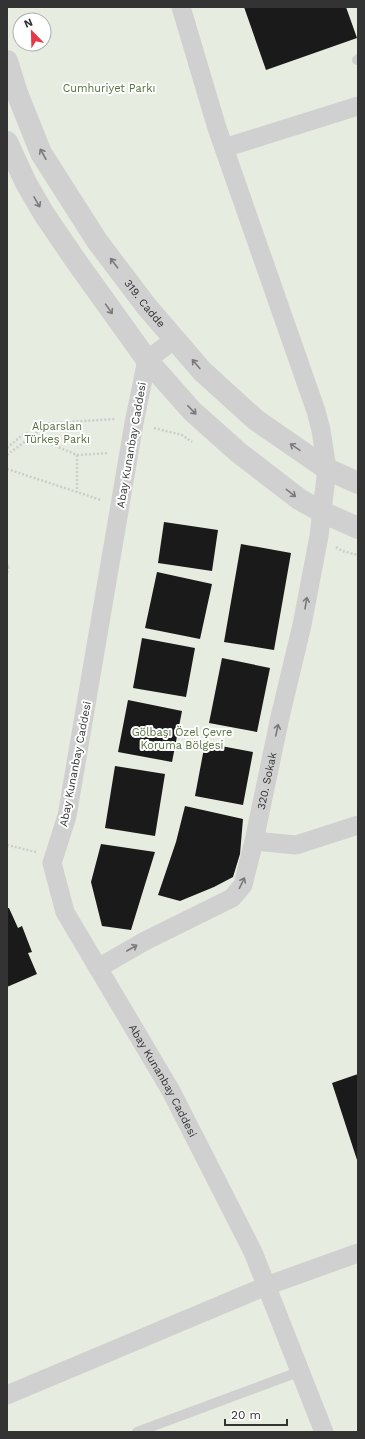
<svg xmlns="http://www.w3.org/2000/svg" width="365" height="1439" viewBox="0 0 365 1439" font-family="'Work Sans',sans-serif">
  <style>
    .green { fill: #e6ecdf; fill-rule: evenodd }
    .building { fill: #1a1a1a }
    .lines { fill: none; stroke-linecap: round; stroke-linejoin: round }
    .path { stroke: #cdcdcd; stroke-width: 2.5; stroke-dasharray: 2 2; stroke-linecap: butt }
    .service { stroke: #d0d0d0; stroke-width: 10 }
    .minor { stroke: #d0d0d0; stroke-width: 19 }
    .tertiary { stroke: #d0d0d0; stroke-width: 22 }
    .oneway { stroke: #7a7a7a }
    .labels { text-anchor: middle; stroke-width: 4; stroke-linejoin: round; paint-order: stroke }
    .park-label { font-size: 11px; fill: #56703f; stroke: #fff }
    .street-label { font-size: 11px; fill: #333; stroke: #fff }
  </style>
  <rect width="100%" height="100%" fill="#fff"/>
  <path class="green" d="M7 7H358V1432H7ZM20 20H44V44H20Z"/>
  <path class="building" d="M244 7H346L357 38 266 70Z
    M164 522 218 530 212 571 158 563Z
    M241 544 291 553 274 650 224 642Z
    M157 572 212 584 200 639 145 628Z
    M142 638 195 648 186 697 133 688Z
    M222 658 270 668 257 732 209 723Z
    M128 700 182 711 172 762 118 752Z
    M205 743 253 752 243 805 195 796Z
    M115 766 165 774 155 836 105 828Z
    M185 806 243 819 240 854 233 877 214 887 180 901 158 895 176 842Z
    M101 844 155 852 131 930 102 926 91 882Z
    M7 908H9L18 928 22 926 32 952 28 953 37 974 7 987Z
    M358 1074V1163L332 1083Z"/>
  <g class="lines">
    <path class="path" d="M154 428 182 435 192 442
      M7 448 25 433 77 455V492
      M7 455 50 423 116 419
      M77 455 109 453
      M7 469 101 500
      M336 547 342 551 358 555
      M7 566 9 565 7 574
      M7 845 36 852"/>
    <path class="service" d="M357 60 358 59
      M137 1432 301 1371"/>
    <g class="minor">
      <path d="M224 148 358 106"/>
      <path id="s1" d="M175 339 147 360 134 423 67 816 52 863 65 912 171 1091 253 1252 324 1432"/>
      <path d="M254 841 296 845 358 825"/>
      <path id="s2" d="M98 968 145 941 232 898 243 885 254 841 280 717 302 625 319 536 327 469 321 430 316 411 217 128 181 7"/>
      <path d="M7 1395 266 1286 358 1253"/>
    </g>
    <g class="tertiary">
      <path id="s3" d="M7 61 17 93 41 153 97 241 147 307 202 371 256 420 327 469 358 483"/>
      <path d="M7 142 26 183 44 214 76 261 147 360 192 411 238 452 299 499 322 512 358 528"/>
    </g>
  </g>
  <defs><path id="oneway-shaft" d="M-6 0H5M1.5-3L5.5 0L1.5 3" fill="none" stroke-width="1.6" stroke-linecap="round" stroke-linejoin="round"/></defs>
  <g class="oneway">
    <use href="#oneway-shaft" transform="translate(43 154) rotate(-119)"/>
    <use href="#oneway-shaft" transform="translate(37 202) rotate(60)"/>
    <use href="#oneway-shaft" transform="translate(114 263) rotate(-127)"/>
    <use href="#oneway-shaft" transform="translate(109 309) rotate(55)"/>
    <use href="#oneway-shaft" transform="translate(196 364) rotate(-130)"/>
    <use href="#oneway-shaft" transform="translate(192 410) rotate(46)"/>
    <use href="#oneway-shaft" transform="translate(295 447) rotate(-146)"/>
    <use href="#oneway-shaft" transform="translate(291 493) rotate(38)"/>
    <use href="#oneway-shaft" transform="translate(306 603) rotate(-80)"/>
    <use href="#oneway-shaft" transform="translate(277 730) rotate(-78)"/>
    <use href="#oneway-shaft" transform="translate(242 883) rotate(-64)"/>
    <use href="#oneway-shaft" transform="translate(132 948) rotate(-30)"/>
  </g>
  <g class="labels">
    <g class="park-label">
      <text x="109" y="92">Cumhuriyet Parkı</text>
      <text x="57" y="430">Alparslan<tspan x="57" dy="13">Türkeş Parkı</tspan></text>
      <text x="182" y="736">Gölbaşı Özel Çevre<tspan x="182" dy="13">Koruma Bölgesi</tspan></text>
    </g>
    <g class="street-label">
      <text dy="4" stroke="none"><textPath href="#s3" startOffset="281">319. Cadde</textPath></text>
      <text transform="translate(131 445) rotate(-80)" y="4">Abay Kunanbay Caddesi</text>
      <text transform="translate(75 764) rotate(-79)" y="4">Abay Kunanbay Caddesi</text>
      <text dy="4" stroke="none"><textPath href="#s2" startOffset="275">320. Sokak</textPath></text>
      <text dy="4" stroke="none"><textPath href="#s1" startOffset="793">Abay Kunanbay Caddesi</textPath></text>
    </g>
  </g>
  <rect width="365" height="1439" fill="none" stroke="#333333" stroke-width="16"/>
  <g transform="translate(32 32) rotate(337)"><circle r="19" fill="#ffffff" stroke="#adadad"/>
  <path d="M0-3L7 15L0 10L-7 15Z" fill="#e63946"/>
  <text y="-6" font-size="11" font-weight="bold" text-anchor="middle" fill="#333333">N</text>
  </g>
  <path d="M225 1419v6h62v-6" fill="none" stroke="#333333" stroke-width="2"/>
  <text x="231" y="1419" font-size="12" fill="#333333" stroke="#ffffff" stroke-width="3" paint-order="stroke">20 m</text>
</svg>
